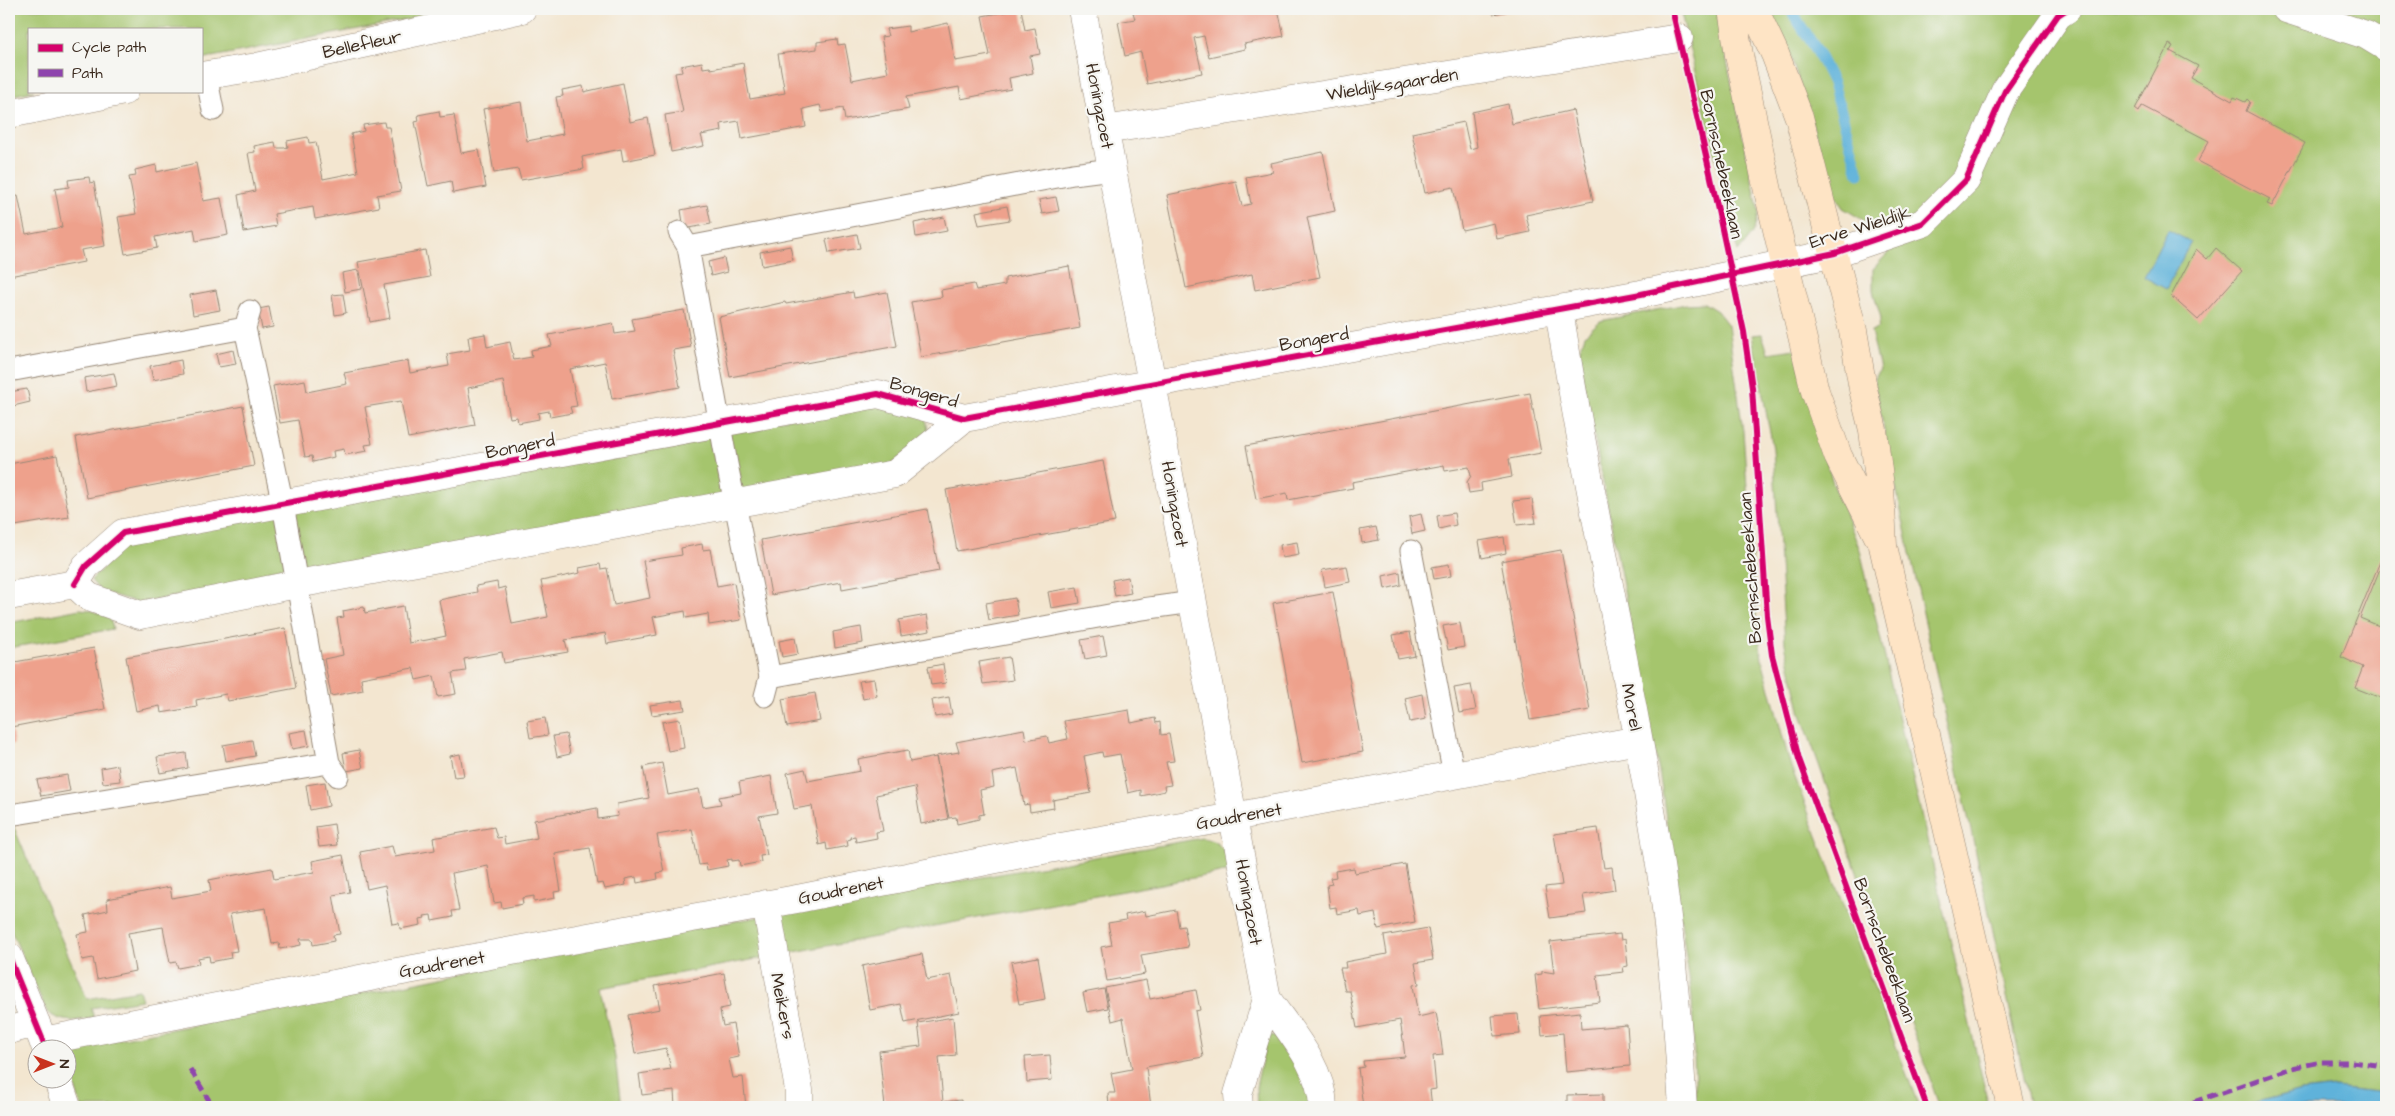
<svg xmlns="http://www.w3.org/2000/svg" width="2395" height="1116" viewBox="0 0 2395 1116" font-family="'Architects Daughter',sans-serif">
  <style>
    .green { fill: #a5c56d; stroke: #707846 }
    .water { fill: #5eb2da; stroke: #4c6e7c }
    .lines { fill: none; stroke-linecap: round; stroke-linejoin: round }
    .stream { stroke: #5eb2da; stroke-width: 11 }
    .building { fill: #eea18c }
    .lane-casing { stroke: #978877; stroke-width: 23 }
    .street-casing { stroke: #978877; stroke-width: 29 }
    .secondary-casing { stroke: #978877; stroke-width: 29 }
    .lane { stroke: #fff; stroke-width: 21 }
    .street { stroke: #fff; stroke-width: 28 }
    .secondary { stroke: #fee4c5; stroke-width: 28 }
    .quiet { stroke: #8e44ad; stroke-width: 5; stroke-dasharray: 10 5; stroke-linecap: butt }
    .cycleway-casing { stroke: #f6f6f2; stroke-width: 9 }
    .cycleway { stroke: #d6006c; stroke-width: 6 }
    .labels { text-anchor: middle; stroke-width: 4.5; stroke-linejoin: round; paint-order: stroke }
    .street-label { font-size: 18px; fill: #3b2a1e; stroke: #f6f6f2 }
  </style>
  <rect width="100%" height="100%" fill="#f6f6f2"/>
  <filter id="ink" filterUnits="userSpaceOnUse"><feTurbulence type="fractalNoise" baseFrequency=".02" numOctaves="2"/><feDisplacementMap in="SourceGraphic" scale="10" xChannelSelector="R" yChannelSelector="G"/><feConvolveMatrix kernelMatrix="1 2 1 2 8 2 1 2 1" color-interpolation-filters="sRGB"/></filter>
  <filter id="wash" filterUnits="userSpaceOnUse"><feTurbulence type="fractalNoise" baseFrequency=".0096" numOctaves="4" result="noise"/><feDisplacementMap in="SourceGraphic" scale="20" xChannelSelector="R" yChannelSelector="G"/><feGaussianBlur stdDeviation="1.12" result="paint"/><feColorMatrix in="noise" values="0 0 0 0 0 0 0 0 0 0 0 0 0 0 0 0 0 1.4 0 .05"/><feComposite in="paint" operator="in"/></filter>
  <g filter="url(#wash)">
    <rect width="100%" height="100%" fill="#f3e6d0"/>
    <path class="green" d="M9 9H464L201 59V29H29V91H34L9 96Z
      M1680 9H1716L1759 213 1753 233 1738 252Z
      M1769 9H2386V1093L2334 1087 2302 1091 2241 1107H2030C1981 865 1923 624 1874 381L1880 369 1871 331 1878 328 1881 318 1873 291V269L1888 253 1882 221 1868 223 1843 208 1827 183 1820 148 1789 51Z
      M1704 303 1717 311 1728 325 1743 431 1756 614 1762 659 1790 764 1919 1107H1696L1692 997 1660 777 1583 378 1580 350 1585 335 1600 321 1686 304Z
      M1762 334 1768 353 1795 349 1832 480 1860 550 1989 1107H1940L1801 714 1785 644 1773 449 1752 335Z
      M877 402 926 418 928 431 893 464 140 603 100 591 91 580 128 542Z
      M80 609 90 610 110 618 113 629 9 648V623Z
      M9 816 87 999 139 990 142 1000 91 1008 94 1018C75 1021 63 1024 47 1012L9 926Z
      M1202 838C1221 841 1228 853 1231 871L600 988 615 1057 621 1107H82C75 1089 70 1075 75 1056L92 1044 330 1000 590 947Z
      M1279 1036 1307 1074 1310 1107H1257L1256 1087 1267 1037Z"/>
    <path class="water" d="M2168 230 2191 242 2166 289 2144 277Z
      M2334 1087 2386 1093V1107H2241L2302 1091Z"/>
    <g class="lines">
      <path class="stream" d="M1790 9 1816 49 1833 83 1859 174"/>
    </g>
    <g id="blocks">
      <path class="building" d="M1021 9 1025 30 1035 28 1040 54 1030 56 1033 73 1009 78 1011 89 961 99 959 87 906 97 909 109 845 120 843 108 822 112 820 105 803 109 806 127 742 139 739 121 721 124 722 131 701 135 704 146 671 152 665 115 683 112 675 73 682 72 681 66 702 62 703 68 710 67 711 69 743 63 750 99 785 93 778 54 817 49V42L837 39 838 45 845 44 852 80 888 73 881 37 888 36 886 29 908 26V32L948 23 955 61 973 58 990 55 982 16Z
        M1132 9H1278L1284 36 1244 44 1245 49 1209 57 1204 36 1194 38 1202 73 1147 84 1141 52 1125 56 1118 22 1135 19Z
        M1492 9H1515V10L1493 14Z
        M2169 44 2173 46 2170 51 2198 66 2191 78 2232 101 2234 97 2245 102 2247 99 2250 102 2246 111 2305 143 2272 206 2267 204 2270 199 2198 161 2209 141 2142 106 2139 112 2135 109Z
        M623 83 630 122 648 118 655 155 623 161 621 149 582 157 584 169 521 180 518 169 494 173 483 109 521 102 527 141 563 134 556 97 563 96 562 90 583 86 584 92Z
        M1508 104 1512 124 1573 110 1593 201 1526 215 1530 232 1497 239 1494 223 1462 230 1453 187 1425 193 1412 133 1464 122 1470 149 1477 147 1472 112Z
        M439 111 440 117 454 115 461 153 479 150 486 187 453 193 451 181 428 186 415 122 419 121 418 115Z
        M384 122 385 127H389L401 191 377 195 379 207 315 219 313 207 274 214 276 226 244 232 238 195 255 191 248 153 255 152 254 146 275 142 276 148H284L288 147 287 141 308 137 309 143 316 142 323 179 358 172 351 134 364 131 363 125Z
        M1323 152 1335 211 1307 217 1320 277 1255 290 1252 274 1186 288 1167 195 1236 181 1242 206 1251 204 1246 177 1273 172 1271 163Z
        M196 163 203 201 221 198 228 235 196 241 194 229 155 237 157 248 125 254 118 217 136 214 129 177 136 176 135 170 156 165 157 172Z
        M89 177 90 183 94 182 105 246 81 250 84 262 9 276V191H11L12 197 18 196 26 234 62 227 55 189 69 187 68 180Z
        M1056 197 1059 211 1042 214 1039 200Z
        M707 205 711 224 684 229 681 210Z
        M1007 206 1010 220 979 225 976 212Z
        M944 217 947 231 916 237 914 223Z
        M857 234 860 248 829 253 826 240Z
        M790 246 793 260 762 266 760 252Z
        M2216 248 2242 271 2198 320 2171 296 2196 249 2207 259Z
        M425 250 430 277 384 285 390 318 370 322 358 262Z
        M724 258 727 272 711 276 708 262Z
        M1069 266 1080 328 921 357 911 302 942 297 941 290 974 284 976 290 1005 285V278Z
        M358 270 361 289 345 292 342 273Z
        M216 290 220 310 193 315 190 295Z
        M853 292 854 298 887 292 897 346 730 377 719 317 785 302 786 304Z
        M343 294 346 313 335 315 332 295Z
        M269 307 273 327 262 329 258 309Z
        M684 310 691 347 673 350 680 387 612 399 605 362 570 369 577 406 570 407 572 413 550 417 549 411 538 413 539 419 518 423 517 417 510 418 503 381 468 388 475 425 408 438 401 401 365 407 372 444 365 445 367 451 345 455 344 449 339 450 333 451 334 457 313 462 312 456 305 457 298 420 280 423 273 386 305 380 307 392 347 384 344 373 408 361 410 373 449 366 447 354 470 350 468 337 485 334 487 347 510 342 514 360 532 357 531 350 552 346 549 335 613 323 615 334 635 331 632 319Z
        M233 350 236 364 219 367 216 354Z
        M181 360 183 374 153 380 150 366Z
        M114 373 117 386 86 392 84 378Z
        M27 389 30 402 9 407V392Z
        M1530 393 1541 453 1509 459 1512 477 1481 483 1482 491 1469 493 1467 482 1471 476 1469 467 1445 471 1444 465 1352 482 1353 488 1288 500 1287 493 1256 499 1246 446Z
        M243 406 254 466 87 498 76 437Z
        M57 455 69 517 9 527V464Z
        M1103 461 1115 522 957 551 946 490Z
        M1532 499 1536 523 1517 525 1513 501Z
        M927 509 939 571 842 589 841 582 771 595 761 540Z
        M1454 513 1456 525 1439 529 1437 516Z
        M1421 514 1425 531 1412 534 1409 517Z
        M1376 527 1379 540 1362 543 1360 530Z
        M1504 537 1506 553 1482 558 1479 541Z
        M1297 542 1299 555 1282 558 1280 545Z
        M702 544 703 550 710 549 717 586 734 583 741 620 709 625 708 614 686 618 685 611 653 617 657 635 607 644 605 633 565 640 568 652 504 663 502 652 464 659 466 671 452 673 456 694 438 697 434 676 416 680 413 668 361 678 363 690 331 696 324 659 343 655 337 618 344 617 343 611 364 607 365 613 403 606 409 643 427 640 446 636 439 600 477 592 476 586 497 582 498 589 505 587 512 624 548 617 541 581 580 573 579 568 600 564 601 569 607 568 614 605 650 598 643 561 682 555 681 548Z
        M2386 547V554L2360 618 2384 628 2386 622V700L2355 688 2363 667 2341 657Z
        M1561 550 1590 710 1530 720 1501 561Z
        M1449 564 1451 576 1434 579 1432 567Z
        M1347 566 1350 582 1325 587 1322 570Z
        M1400 572 1401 585 1385 589 1383 576Z
        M1128 577 1131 593 1115 596 1112 580Z
        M1077 587 1080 603 1051 608 1048 592Z
        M1333 592 1363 752 1302 763 1273 603Z
        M1015 598 1018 615 989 620 986 603Z
        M927 615 930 631 901 636 899 620Z
        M1460 623 1464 647 1448 650 1443 626Z
        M861 627 863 643 835 648 833 632Z
        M285 628 296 688 228 701 226 694 196 700 197 707 161 713 160 706 136 711 126 657Z
        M1410 632 1415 656 1398 659 1393 635Z
        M1103 636 1107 655 1085 659 1081 640Z
        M795 638 798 654 782 657 779 641Z
        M94 648 105 709 11 727 14 744 9 745V663Z
        M1009 657 1013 680 983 684 979 662Z
        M943 664 946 683 931 685 928 667Z
        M874 679 877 696 863 699 859 681Z
        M1471 685 1476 710 1459 713 1454 688Z
        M815 693 820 721 787 727 782 699Z
        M1422 694 1426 719 1410 722 1405 698Z
        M949 697 952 714 935 717 932 700Z
        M683 700 685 710 652 715 650 705Z
        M1129 710 1131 723 1155 718 1156 723 1160 722 1161 735 1169 734 1174 761 1166 762 1171 785 1164 786 1165 791 1141 796V790L1128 793 1120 754 1103 757 1102 752 1084 756 1091 793 1053 800 1054 808 1030 812 1029 804 1024 805 1017 768 992 773 994 787 980 790 984 814 979 815V819L957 824 956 817 949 818 936 756 959 752 956 742 1024 729 1026 740 1047 736 1049 743 1068 739 1064 721Z
        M545 718 548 735 530 738 527 721Z
        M680 719 684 748 668 751 662 722Z
        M306 730 309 746 292 749 289 733Z
        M566 734 570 754 557 757 553 736Z
        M252 740 255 756 226 761 223 745Z
        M359 750 363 768 346 771 343 753Z
        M908 750 910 762 936 757 948 819 921 824 915 787 876 795 883 831 876 832 877 838 856 842 855 836 850 837 851 839 847 840 848 846 827 850 826 843 819 845 812 806 794 809 787 773 805 769 808 781 860 771 858 759Z
        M186 753 188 768 160 773 157 757Z
        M460 754 464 776 454 777 450 756Z
        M662 763 668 795 699 789 703 807 721 804 719 797 741 793 739 782 771 776 777 813 759 816 767 855 760 856 761 862 740 866 739 860 732 861V859L727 860 728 866 707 870 706 864 699 865 692 829 657 835 664 872 657 873 658 879 637 883 636 877 630 878 625 879 626 885 605 889 603 883 597 884 590 848 572 851 555 854 561 891 554 892 555 898 534 902V896L522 898 523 904 502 908 501 902 494 903 488 866 452 873 459 910 452 911 453 917 432 921 431 915 424 916 425 918 420 919 421 925 400 929 399 923 392 924 385 885 367 889 360 852 392 846 395 857 435 850 433 838 494 827 497 838 504 837 505 844 537 838 534 820 597 808 598 819 618 816 617 804 649 798 643 767Z
        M118 765 120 781 103 783 101 768Z
        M67 775 70 791 41 796 37 780Z
        M325 782 329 806 310 810 306 785Z
        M334 824 337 845 319 847 316 827Z
        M1598 828 1604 868 1612 867 1615 890 1583 895 1586 913 1550 918 1545 887 1562 885 1554 834Z
        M343 855 350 892 333 895 340 934 333 935 334 941 313 945 312 939H300L301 945 280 949 279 943 272 944 266 908 230 914 237 951 230 952 231 958 210 962 209 956 203 957 198 958 199 964 178 968 176 962 170 963 163 927 128 933 135 971 97 979 93 958 82 960 77 934 88 932 85 915 108 910 107 899 170 887 172 898 211 891 209 880 272 868 274 879 314 872 312 861Z
        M1405 864 1415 922 1378 929 1375 913 1360 916 1359 910 1337 914 1336 907 1330 908 1327 885 1332 884 1330 878 1336 877 1335 871 1354 868 1355 873Z
        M1176 910 1179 927 1184 926 1188 947 1141 955 1145 974 1107 981 1101 947 1112 945 1108 923 1126 920 1125 915 1145 911 1146 916Z
        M1428 928 1433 960 1415 963 1419 984 1413 985 1418 1017 1436 1013 1440 1033 1443 1055 1433 1056 1436 1089 1430 1090 1432 1107H1363L1358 1068 1364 1067 1363 1061 1405 1057 1403 1040 1400 1020 1357 1028 1350 991H1345L1340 968H1346L1345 962 1387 954 1384 936Z
        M1620 934 1621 940 1625 939 1628 966 1623 967 1624 972 1597 975 1600 1002 1539 1009 1535 975 1542 974V971L1554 973 1550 942Z
        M922 954 927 980 951 975 959 1012 905 1023 901 1004 870 1010 862 966Z
        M1038 957 1045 999 1019 1004 1011 962Z
        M724 973 730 1007 720 1009 721 1017 723 1026 733 1024 739 1057 729 1059 733 1078 743 1077 746 1107H675L674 1091 642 1095 639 1074 671 1069 666 1048 635 1054 628 1015 660 1009 655 986Z
        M1146 980 1150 999 1196 990 1200 1010 1195 1011 1203 1057 1146 1067 1151 1107H1109L1108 1093H1115L1111 1073 1132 1069 1123 1018 1112 1021 1105 988Z
        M1104 989 1108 1008 1087 1012 1083 993Z
        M1580 1012 1581 1029 1627 1025 1630 1066 1566 1072 1563 1033 1542 1035 1540 1016Z
        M1518 1014 1520 1034 1494 1036 1492 1016Z
        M953 1017 956 1055 939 1057 941 1079 943 1102 961 1100V1107H885L879 1051 921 1046 918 1023Z
        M1050 1055 1052 1080 1027 1082 1025 1057Z
        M1603 1094V1107H1567V1095Z"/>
    </g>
  </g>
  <g filter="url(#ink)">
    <use href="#blocks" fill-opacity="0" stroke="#978877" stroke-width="1"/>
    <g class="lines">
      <g class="lane-casing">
        <path id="lane" d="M206 75 213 110
          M679 232 688 247 727 464 770 677 765 696
          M688 247 1073 174 1112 169
          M250 311 245 328 283 505 329 763 338 776
          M9 371 245 328
          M1411 551 1454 775
          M770 677 1142 609 1193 602
          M16 814 329 763"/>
      </g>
      <g class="street-casing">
        <path id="street" d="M1082 9 1267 999 1238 1094 1239 1107
          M2286 9 2366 35 2386 47
          M201 76 257 67 522 9
          M9 114 124 91
          M1105 130 1679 38
          M1559 310C1589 502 1634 692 1663 885 1673 959 1678 1033 1683 1107
          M75 584 86 566 123 533 878 394 964 418 1641 294 1835 253 1923 223 1966 180 2005 91 2058 15 2067 9
          M9 596 75 584 89 597 140 615 297 584 895 474 964 418
          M766 904 799 1090V1107
          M9 957 46 1048
          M1267 999C1289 1031 1322 1066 1323 1107
          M9 1030 36 1023
          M43 1041 375 976 802 898 1026 853 1233 817 1638 740
          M57 1078 67 1107"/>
      </g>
      <g class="secondary-casing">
        <path id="secondary" d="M1732 9 1739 55 1768 191 1815 391 1838 456 1878 536
          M1754 9 1775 54 1799 117 1853 331 1863 389 1873 430 1880 487 1883 546 2011 1107"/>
      </g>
      <use href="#lane" class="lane"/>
      <use href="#street" class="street"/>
      <use href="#secondary" class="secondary"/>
      <path class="quiet" d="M190 1069 213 1107
        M2179 1107 2292 1068 2321 1062H2351L2386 1066"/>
      <g class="cycleway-casing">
        <path id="cycleway" d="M1672 9 1710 173 1744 332 1752 388 1767 616 1772 655 1799 759 1927 1107
          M75 584 86 566 123 533 878 394 964 418 1641 294 1835 253 1923 223 1966 180 2005 91 2058 15 2067 9
          M9 957 46 1048"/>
      </g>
      <use href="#cycleway" class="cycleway"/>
    </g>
  </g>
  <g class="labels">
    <g class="street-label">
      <text transform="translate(362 44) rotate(-12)" y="6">Bellefleur</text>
      <text transform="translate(1392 84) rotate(-9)" y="6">Wieldijksgaarden</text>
      <text transform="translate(1100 106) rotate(79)" y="6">Honingzoet</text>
      <text transform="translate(1722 164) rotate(78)" y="6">Bornschebeeklaan</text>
      <text transform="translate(1860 227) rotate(-17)" y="6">Erve Wieldijk</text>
      <text transform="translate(1314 339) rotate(-10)" y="6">Bongerd</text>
      <text transform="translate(924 392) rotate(16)" y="6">Bongerd</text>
      <text transform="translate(520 446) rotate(-11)" y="6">Bongerd</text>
      <text transform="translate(1175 504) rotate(80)" y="6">Honingzoet</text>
      <text transform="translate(1750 568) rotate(-94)" y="6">Bornschebeeklaan</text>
      <text transform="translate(1632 707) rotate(79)" y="6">Morel</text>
      <text transform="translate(1239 816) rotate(-10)" y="6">Goudrenet</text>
      <text transform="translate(841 890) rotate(-11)" y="6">Goudrenet</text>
      <text transform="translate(1249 902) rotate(80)" y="6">Honingzoet</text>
      <text transform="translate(1885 950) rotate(70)" y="6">Bornschebeeklaan</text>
      <text transform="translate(442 964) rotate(-10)" y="6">Goudrenet</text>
      <text transform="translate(783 1006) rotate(79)" y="6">Meikers</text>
    </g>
  </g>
  <rect width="2395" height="1116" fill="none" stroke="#f6f6f2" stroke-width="30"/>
  <rect x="28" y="28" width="175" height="65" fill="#f6f6f2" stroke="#aba49d"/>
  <rect x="38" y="44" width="25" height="8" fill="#d6006c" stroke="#aba49d"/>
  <text x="72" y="52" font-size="15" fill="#3b2a1e">Cycle path</text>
  <rect x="38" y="69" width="25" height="8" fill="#8e44ad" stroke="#aba49d"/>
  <text x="72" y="78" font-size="15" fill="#3b2a1e">Path</text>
  <g transform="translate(52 1064) rotate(90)"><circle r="24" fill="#f6f6f2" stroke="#aba49d"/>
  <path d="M0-4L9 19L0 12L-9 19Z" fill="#c8321e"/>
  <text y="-8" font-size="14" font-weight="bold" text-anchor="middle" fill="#3b2a1e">N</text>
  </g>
</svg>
